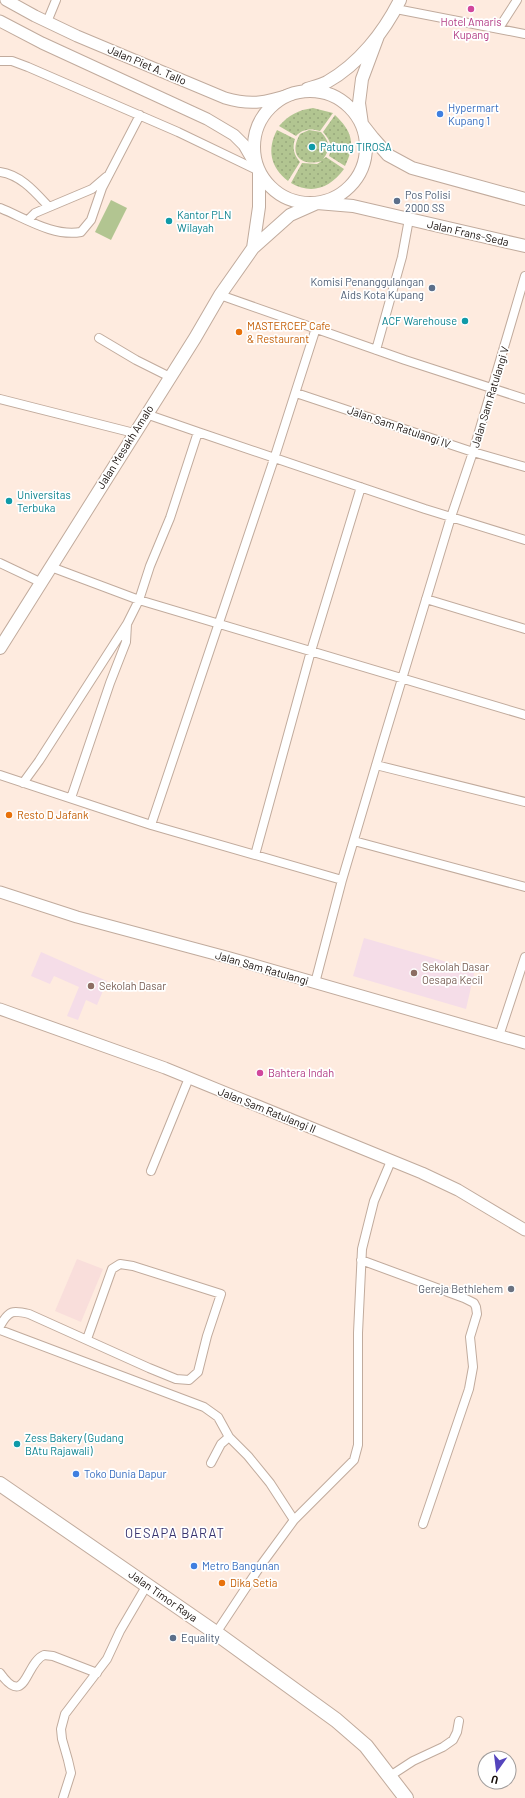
<svg xmlns="http://www.w3.org/2000/svg" width="525" height="1798" viewBox="0 0 525 1798" font-family="Barlow,sans-serif">
  <style>
    .commercial { fill: #f9dedb }
    .education { fill: #f5dde8 }
    .grass { fill: url(#grass-dots) }
    .pitch { fill: #b2c591 }
    .lines { fill: none; stroke-linecap: round; stroke-linejoin: round }
    .street-casing { stroke: #c1ab9d; stroke-width: 10 }
    .secondary-casing { stroke: #c1ab9d; stroke-width: 13 }
    .primary-casing { stroke: #c1ab9d; stroke-width: 14 }
    .highway-casing { stroke: #c1ab9d; stroke-width: 16 }
    .street { stroke: #fff; stroke-width: 8 }
    .secondary { stroke: #fff; stroke-width: 11 }
    .primary { stroke: #fff; stroke-width: 12 }
    .highway { stroke: #fff; stroke-width: 14 }
    .hotel-dot { fill: #d1479c; stroke: #fff; stroke-width: 1.5 }
    .shop-dot { fill: #3f7fe0; stroke: #fff; stroke-width: 1.5 }
    .culture-dot { fill: #0f9aa8; stroke: #fff; stroke-width: 1.5 }
    .service-dot { fill: #5c6f8a; stroke: #fff; stroke-width: 1.5 }
    .food-dot { fill: #e8710a; stroke: #fff; stroke-width: 1.5 }
    .education-dot { fill: #8d6e63; stroke: #fff; stroke-width: 1.5 }
    .worship-dot { fill: #6b7280; stroke: #fff; stroke-width: 1.5 }
    .labels { text-anchor: middle; stroke-width: 3.5; stroke-linejoin: round; paint-order: stroke }
    .hotel-label { font-size: 11px; fill: #b23c85; stroke: #fff }
    .street-label { font-size: 11px; fill: #130b07; stroke: #fff }
    .shop-label { font-size: 11px; fill: #366cbe; stroke: #fff; text-anchor: start }
    .culture-label { font-size: 11px; fill: #0d838f; stroke: #fff; text-anchor: start }
    .service-label { font-size: 11px; fill: #4e5e75; stroke: #fff; text-anchor: start }
    .food-label { font-size: 11px; fill: #c56008; stroke: #fff; text-anchor: start }
    .education-label { font-size: 11px; fill: #785e54; stroke: #fff; text-anchor: start }
    .worship-label { font-size: 11px; fill: #5b616d; stroke: #fff; text-anchor: end }
    .quarter-label { font-size: 13px; letter-spacing: 1px; fill: #38346f; stroke: #fff }
  </style>
  <defs>
    <pattern id="grass-dots" width="8" height="8" patternUnits="userSpaceOnUse"><rect width="8" height="8" fill="#b2c591"/><path d="M2 2h.1M6 6h.1" fill="none" stroke="#98a87c" stroke-width="1.8" stroke-linecap="round"/></pattern>
  </defs>
  <rect width="100%" height="100%" fill="#feebdf"/>
  <path class="commercial" d="M77 1259 103 1269 81 1322 55 1311Z"/>
  <path class="education" d="M364 938 475 970 466 1009 353 976Z
    M41 952 107 981 97 1005 86 1000 78 1020 67 1016 79 987 54 976 50 984 31 976Z"/>
  <path class="grass" d="M313 108 333 113 320 131C311 128 302 129 296 136L279 126C289 115 298 110 313 108Z
    M335 115C352 131 356 144 345 166L329 156C333 146 330 140 323 132Z
    M277 130 295 139C292 148 294 155 300 162L288 181C270 167 267 149 277 130Z
    M309 130 321 132C330 142 331 149 323 159L326 157 344 169C330 188 312 195 291 183L302 163 317 164 322 161C301 167 288 155 300 134Z"/>
  <path class="pitch" d="M111 200 127 208 111 240 95 232Z"/>
  <g class="lines">
    <g class="street-casing">
      <path id="street" d="M396 9 525 34
        M47 22 56 0
        M499 28 517 0
        M0 61H12L28 67 178 132 259 171
        M0 172C21 175 35 192 49 207
        M0 208C25 218 53 237 81 232L91 220 102 188 140 115
        M28 220 35 213 92 189 106 177
        M220 295 405 360 525 399
        M99 338 136 360 170 377
        M376 350 402 257 409 219
        M296 393 473 452 525 467
        M0 399 134 433
        M146 414 198 432
        M0 563 40 582
        M51 567 139 600 525 715
        M426 599 525 629
        M376 765 525 802
        M0 775 151 825 342 880
        M23 783 39 761 127 624 139 600 150 566 170 518 198 432 425 509 525 540
        M71 798 110 683 126 642 127 624
        M151 825 274 459 316 328
        M354 841 525 887
        M255 855 311 651 361 487
        M315 983 342 880 382 745 451 517 473 452 525 276
        M499 1036 525 957
        M151 1171 189 1078
        M361 1260 464 1298 474 1303 476 1307 477 1314 470 1337 473 1367 469 1389 423 1524
        M0 1326C9 1310 13 1310 29 1314L149 1368 176 1379 189 1380 198 1372 207 1336 221 1294 133 1266 120 1264 112 1269 87 1339
        M0 1330 204 1407 218 1417 229 1437
        M211 1463 221 1444 229 1437 248 1456 270 1483 294 1520
        M216 1633 261 1565 294 1520 354 1460 358 1445V1333L362 1249 374 1201 391 1161
        M0 1673C26 1709 25 1663 44 1655L53 1656 97 1673
        M390 1776 413 1761 443 1747 453 1740 457 1732 459 1721
        M63 1798 71 1773 68 1760 62 1739 61 1729 65 1714 107 1659 120 1631 147 1585"/>
    </g>
    <g class="secondary-casing">
      <path id="secondary" d="M6 0 35 16 77 36 225 98C252 106 266 102 292 94
        M0 21 42 43 207 119 234 135 244 145 259 171
        M0 892 77 917 230 958 525 1043
        M0 1009 165 1068 422 1173 458 1190 525 1230"/>
    </g>
    <g class="primary-casing">
      <path id="primary" d="M378 36 362 79 359 103 362 124 373 138 388 155 412 168 525 199
        M307 89C313 87 321 85 327 82 359 64 384 32 400 0
        M254 147a56 56 0 1 1 112 0a56 56 0 1 1-112 0Z
        M253 248 259 207V171
        M0 648 195 338 220 295 253 248 290 215 317 203 353 206 525 246"/>
    </g>
    <g class="highway-casing">
      <path id="highway" d="M0 1484 216 1633 336 1720 366 1746 406 1798"/>
    </g>
    <use href="#street" class="street"/>
    <use href="#secondary" class="secondary"/>
    <use href="#primary" class="primary"/>
    <use href="#highway" class="highway"/>
  </g>
  <g class="hotel-dot">
    <circle cx="471" cy="9" r="4"/>
    <circle cx="260" cy="1073" r="4"/>
  </g>
  <g class="shop-dot">
    <circle cx="440" cy="114" r="4"/>
    <circle cx="76" cy="1474" r="4"/>
    <circle cx="194" cy="1566" r="4"/>
  </g>
  <g class="culture-dot">
    <circle cx="312" cy="147" r="4"/>
    <circle cx="169" cy="221" r="4"/>
    <circle cx="465" cy="321" r="4"/>
    <circle cx="9" cy="501" r="4"/>
    <circle cx="17" cy="1444" r="4"/>
  </g>
  <g class="service-dot">
    <circle cx="397" cy="201" r="4"/>
    <circle cx="432" cy="288" r="4"/>
    <circle cx="173" cy="1638" r="4"/>
  </g>
  <g class="food-dot">
    <circle cx="239" cy="332" r="4"/>
    <circle cx="9" cy="815" r="4"/>
    <circle cx="222" cy="1583" r="4"/>
  </g>
  <g class="education-dot">
    <circle cx="414" cy="973" r="4"/>
    <circle cx="91" cy="986" r="4"/>
  </g>
  <circle class="worship-dot" cx="511" cy="1289" r="4"/>
  <g class="labels">
    <g class="hotel-label">
      <text x="471" y="26">Hotel Amaris<tspan x="471" dy="13">Kupang</tspan></text>
      <text x="268" y="1077" text-anchor="start">Bahtera Indah</text>
    </g>
    <g class="street-label">
      <text transform="translate(147 65) rotate(23)" y="4">Jalan Piet A. Tallo</text>
      <text transform="translate(468 233) rotate(13)" y="4">Jalan Frans-Seda</text>
      <text transform="translate(490 397) rotate(-73)" y="4">Jalan Sam Ratulangi V</text>
      <text transform="translate(399 427) rotate(19)" y="4">Jalan Sam Ratulangi IV</text>
      <text transform="translate(125 447) rotate(-58)" y="4">Jalan Mesakh Amalo</text>
      <text transform="translate(262 968) rotate(16)" y="4">Jalan Sam Ratulangi</text>
      <text transform="translate(267 1110) rotate(22)" y="4">Jalan Sam Ratulangi II</text>
      <text transform="translate(163 1596) rotate(35)" y="4">Jalan Timor Raya</text>
    </g>
    <g class="shop-label">
      <text x="448" y="112">Hypermart<tspan x="448" dy="13">Kupang 1</tspan></text>
      <text x="84" y="1478">Toko Dunia Dapur</text>
      <text x="202" y="1570">Metro Bangunan</text>
    </g>
    <g class="culture-label">
      <text x="320" y="151">Patung TIROSA</text>
      <text x="177" y="219">Kantor PLN<tspan x="177" dy="13">Wilayah</tspan></text>
      <text x="457" y="325" text-anchor="end">ACF Warehouse</text>
      <text x="17" y="499">Universitas<tspan x="17" dy="13">Terbuka</tspan></text>
      <text x="25" y="1442">Zess Bakery (Gudang<tspan x="25" dy="13">BAtu Rajawali)</tspan></text>
    </g>
    <g class="service-label">
      <text x="405" y="199">Pos Polisi<tspan x="405" dy="13">2000 SS</tspan></text>
      <text x="424" y="286" text-anchor="end">Komisi Penanggulangan<tspan x="424" dy="13">Aids Kota Kupang</tspan></text>
      <text x="181" y="1642">Equality</text>
    </g>
    <g class="food-label">
      <text x="247" y="330">MASTERCEP Cafe<tspan x="247" dy="13">&amp; Restaurant</tspan></text>
      <text x="17" y="819">Resto D Jafank</text>
      <text x="230" y="1587">Dika Setia</text>
    </g>
    <g class="education-label">
      <text x="422" y="971">Sekolah Dasar<tspan x="422" dy="13">Oesapa Kecil</tspan></text>
      <text x="99" y="990">Sekolah Dasar</text>
    </g>
    <g class="worship-label">
      <text x="503" y="1293">Gereja Bethlehem</text>
    </g>
    <g class="quarter-label">
      <text x="175" y="1538">OESAPA BARAT</text>
    </g>
  </g>
  <g transform="translate(497 1770) rotate(194)"><circle r="19" fill="#ffffff" stroke="#a19d9c"/>
  <path d="M0-3L7 15L0 10L-7 15Z" fill="#5545bd"/>
  <text y="-6" font-size="11" font-weight="bold" text-anchor="middle" fill="#130b07">U</text>
  </g>
</svg>
